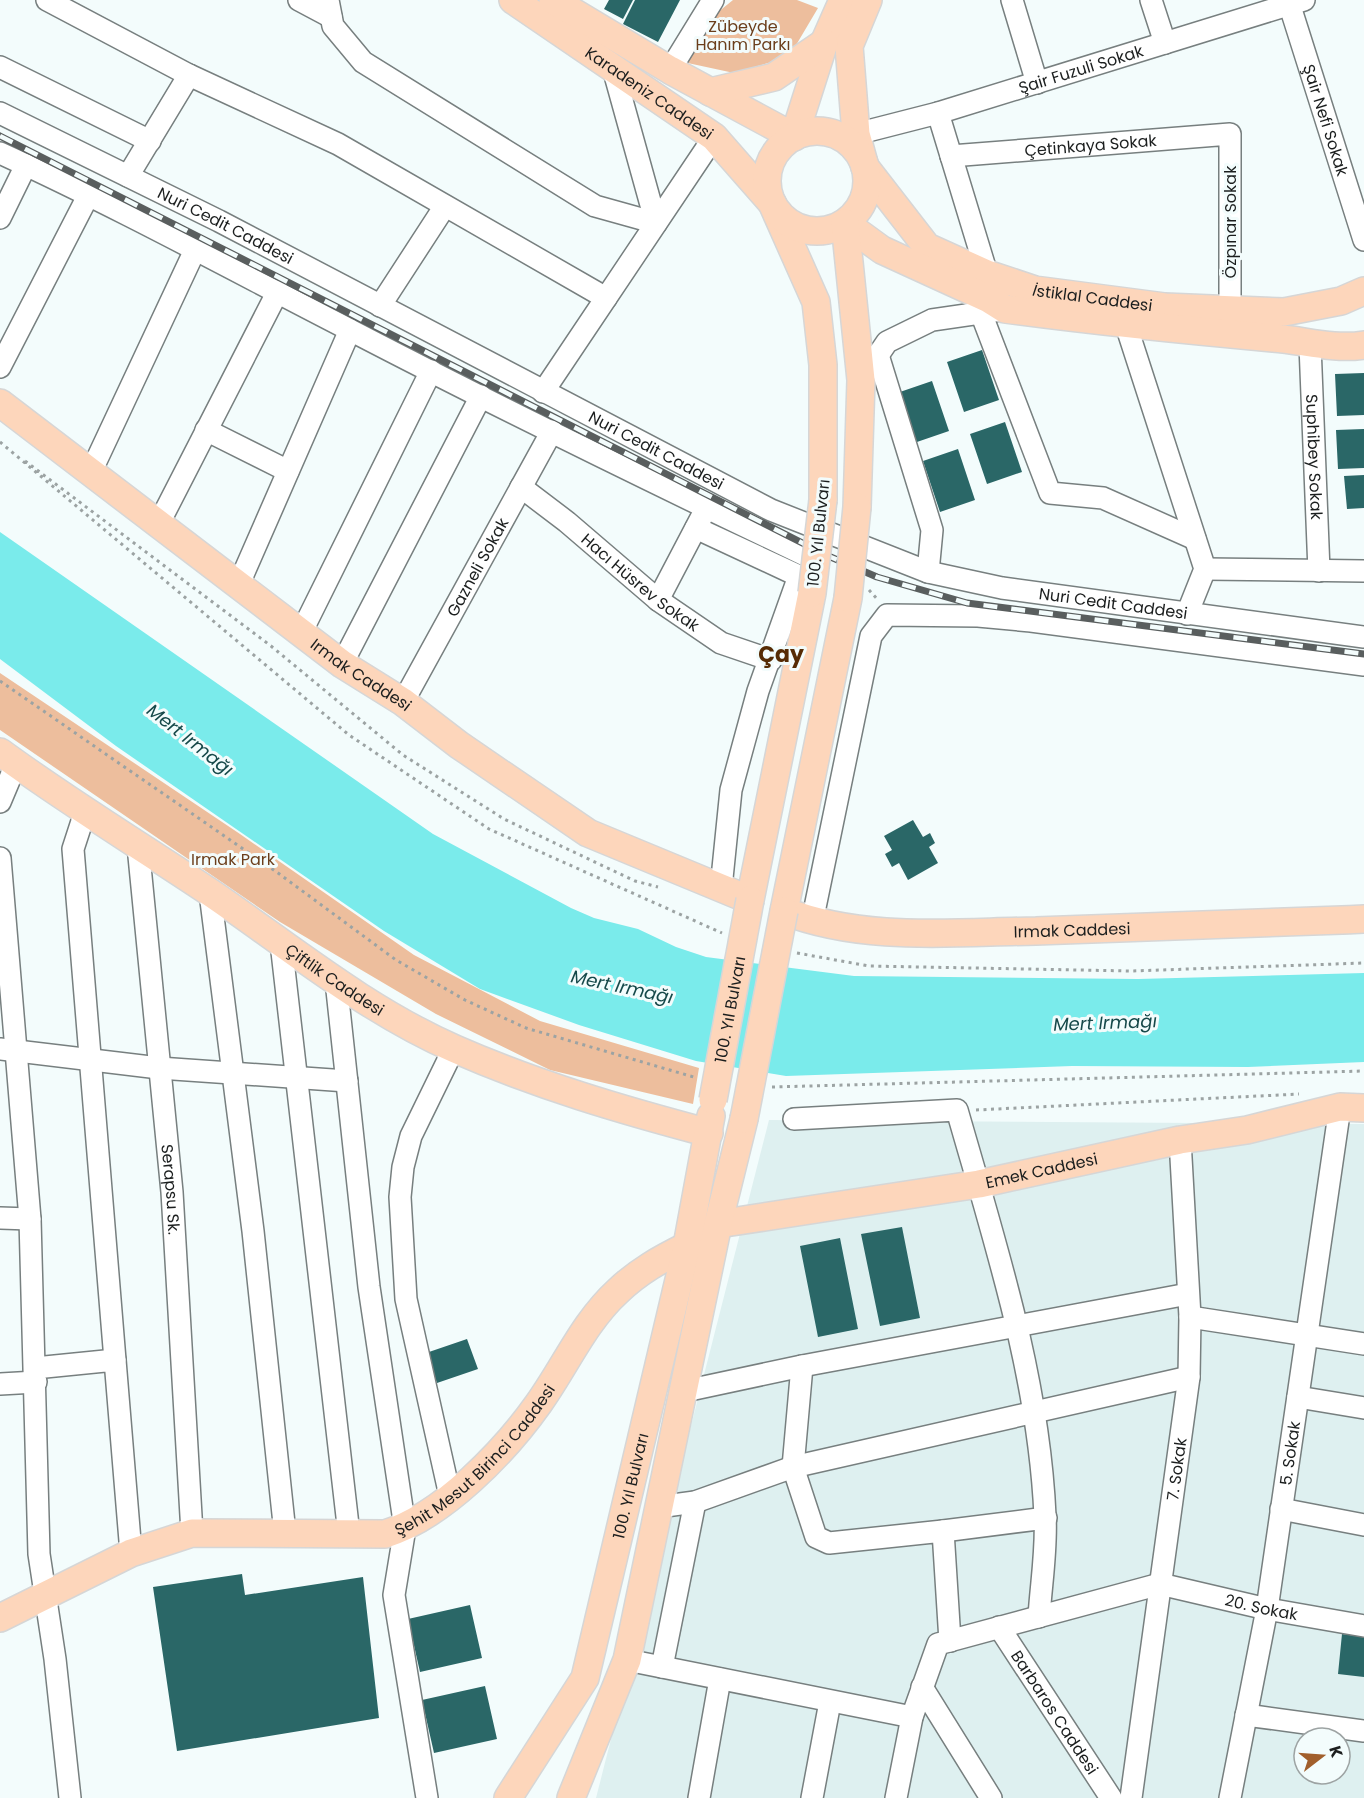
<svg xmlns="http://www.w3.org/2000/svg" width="1364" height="1798" viewBox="0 0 1364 1798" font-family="Poppins,sans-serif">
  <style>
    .built { fill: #def0f0; fill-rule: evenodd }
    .green { fill: #edbe9d }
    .water { fill: #7aebeb }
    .building { fill: #2a6767 }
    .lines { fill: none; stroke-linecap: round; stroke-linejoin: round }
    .minor-casing { stroke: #777f7f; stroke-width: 24 }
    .major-casing { stroke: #d6d6d6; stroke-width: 30 }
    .path { stroke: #9ca3a3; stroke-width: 3; stroke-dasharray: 3 4.5; stroke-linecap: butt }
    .minor { stroke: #fff; stroke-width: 21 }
    .major { stroke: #fdd6bb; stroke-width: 27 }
    .rail-casing { stroke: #595e5e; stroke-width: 7 }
    .rail { stroke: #f3fcfc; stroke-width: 4.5; stroke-dasharray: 14; stroke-linecap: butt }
    .major-bridge-casing { stroke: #d6d6d6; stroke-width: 30; stroke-linecap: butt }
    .major-bridge { stroke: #fdd6bb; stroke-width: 27 }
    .labels { text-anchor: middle; stroke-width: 6; stroke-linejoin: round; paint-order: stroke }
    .park-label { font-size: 16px; fill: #6b3e1b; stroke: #f3fcfc }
    .street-label { font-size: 16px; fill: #1b1e1e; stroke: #f3fcfc }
    .water-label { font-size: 18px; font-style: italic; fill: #16494a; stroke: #f3fcfc }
    .district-label { font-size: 22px; font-weight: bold; fill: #562b04; stroke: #f3fcfc }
  </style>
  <rect width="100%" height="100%" fill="#f3fcfc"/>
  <path class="built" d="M769 1120 1364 1124V1798H596ZM1304 1738H1340V1774H1304Z"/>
  <path class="green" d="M733 0H797L818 8 789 57 734 73 683 62 712 17Z
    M0 673 240 834 414 955 540 1021 699 1068 693 1104 550 1070 436 1014 280 922 0 730Z"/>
  <path class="water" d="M0 532 433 834 571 908 594 918 638 929 676 947 706 957 854 976 1138 979 1364 973V1062L1248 1067 1072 1066 786 1076 696 1061 579 1025 480 989 384 931 116 746 0 659Z"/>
  <path class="building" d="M609 0H633L623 19 604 9Z
    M635 0H680L658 42 623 24Z
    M982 350 999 400 964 412 947 362Z
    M1364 373V415L1337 416 1335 374Z
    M932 381 949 431 914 443 897 393Z
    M1005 422 1022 472 987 484 970 434Z
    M1364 429V468L1338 469 1336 430Z
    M958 449 975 500 940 512 923 461Z
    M1364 475V508L1347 509 1344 476Z
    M913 820 923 837 930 833 935 843 929 847 938 863 908 880 899 863 892 867 885 854 892 850 884 836Z
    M902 1227 920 1318 880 1326 861 1234Z
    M840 1238 858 1329 818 1337 800 1246Z
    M467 1339 478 1369 437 1383 426 1353Z
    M242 1574 245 1595 363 1577 379 1718 177 1751 153 1587Z
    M470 1605 482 1658 420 1672 408 1619Z
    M1342 1634 1364 1637V1677L1338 1674Z
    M485 1686 497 1739 434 1753 422 1700Z"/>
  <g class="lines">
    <g class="minor-casing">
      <g id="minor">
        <path d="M47 0 189 75 338 144 606 298"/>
        <path d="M299 0 331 17"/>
        <path d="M328 0 333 26 363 62 595 206 656 223"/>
        <path d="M1012 0 1037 83"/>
        <path d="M1151 0 1165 43"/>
        <path id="s1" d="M1288 0 1364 240"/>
        <path d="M0 67 150 141"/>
        <path d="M613 68 656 223"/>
        <path d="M670 70 713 0"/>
        <path id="s2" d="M0 113 219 221 771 510 928 572 1002 588 1364 637"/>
        <path d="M938 113 987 274"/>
        <path id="s3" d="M856 134 938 113 1304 0"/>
        <path d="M0 153C120 208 235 271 352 331 502 409 654 483 807 556"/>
        <path id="s4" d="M951 156 1230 134V310"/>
        <path d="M128 176 189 75"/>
        <path d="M0 218 26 165"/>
        <path d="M380 306 445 206"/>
        <path d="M981 313 1050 493 1103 498 1195 539"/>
        <path d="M1126 325 1205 569 1187 614"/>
        <path id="s5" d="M1310 345 1319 571"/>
        <path d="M878 355 932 530 928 572"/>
        <path d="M0 367 88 196"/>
        <path d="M870 367 887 342 932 320 994 311"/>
        <path d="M543 392 714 137"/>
        <path d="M206 430 288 471"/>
        <path d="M90 474 195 250"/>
        <path id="s6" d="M521 487 567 522 658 600 721 643 771 660"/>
        <path d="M158 525 278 291"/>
        <path d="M696 528 799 576 758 691 731 790 721 888"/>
        <path d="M1205 569 1364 571"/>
        <path d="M238 586 350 330"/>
        <path d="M658 600 702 516"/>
        <path d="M301 633 431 371"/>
        <path d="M342 664 481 396"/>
        <path id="s7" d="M403 702 552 431"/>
        <path d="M0 802 16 764"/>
        <path d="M85 812 73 849 115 1360"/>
        <path id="s8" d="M138 846 172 1192 192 1533"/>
        <path d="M0 858 30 1219 39 1554 55 1659 70 1798"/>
        <path d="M210 893 253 1231 285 1533"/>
        <path d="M812 922 871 636 887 615 978 616 1031 621 1364 665"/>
        <path d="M281 943 349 1534"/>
        <path d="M336 981 369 1287 405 1528 394 1595 427 1798"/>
        <path d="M0 1049 159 1068 347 1081"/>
        <path d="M794 1119 957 1110C995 1243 1039 1377 1045 1516 1047 1549 1041 1584 1039 1617"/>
        <path d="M0 1218 30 1219"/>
        <path d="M1190 1317 1364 1344"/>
        <path d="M802 1366 793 1467 816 1537 829 1543 943 1531 950 1641"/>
        <path d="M35 1368 115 1360 131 1553"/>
        <path d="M0 1384 36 1382"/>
        <path d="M685 1391 802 1366 1188 1294"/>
        <path d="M1298 1397 1364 1408"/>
        <path d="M450 1496 406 1299 400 1197 403 1167 411 1136 454 1048"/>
        <path d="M658 1507 695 1502 793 1467 1189 1377"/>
        <path d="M1281 1509 1364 1525"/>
        <path d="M943 1531 1046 1518"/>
        <path id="s9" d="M999 1627 1111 1798"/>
        <path d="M627 1660 912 1717"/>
        <path d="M662 1667 695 1502"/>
        <path d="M922 1687 991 1798"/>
        <path d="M1246 1715 1364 1731"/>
        <path d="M699 1798 720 1679"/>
        <path d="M812 1798 830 1702"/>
        <path id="s10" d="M896 1798 912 1717 938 1644 1160 1584 1267 1609 1364 1626"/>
        <path id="s11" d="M1131 1798 1189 1377 1190 1317 1180 1140"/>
        <path id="s12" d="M1230 1798 1267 1609 1340 1107"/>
      </g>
    </g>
    <g class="major-casing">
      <g id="major">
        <path id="s13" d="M513 0 714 137 772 203 816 302 823 365V500"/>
        <path d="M553 0 670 70 794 137 824 43 843 0"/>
        <path id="s14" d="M868 0 849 46 856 134 865 167 927 247 987 274 1035 290 1165 307 1284 312 1341 301 1364 291"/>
        <path d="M710 92 774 77 824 43"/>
        <circle cx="817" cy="181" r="50"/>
        <path d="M845 223 882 250 989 299 1005 309C1094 321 1184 330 1273 338 1303 340 1333 350 1364 345"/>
        <path d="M845 223 861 380 857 507"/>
        <path id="s15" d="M0 403 342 664 403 702 459 745 588 833 750 900 812 593"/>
        <path id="s16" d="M848 598 784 911C865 942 951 932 1036 931 1146 928 1255 924 1364 919"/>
        <path id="s17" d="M0 752C68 802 141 846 211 893 290 947 366 1010 455 1049 537 1085 622 1110 709 1133"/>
        <path id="s18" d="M718 1224 979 1184 1180 1140 1247 1130 1340 1107 1364 1108"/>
        <path id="s19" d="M0 1618 131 1553 192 1533 385 1534C443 1516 505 1451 539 1403 566 1365 584 1322 618 1291 639 1271 661 1259 687 1246"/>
        <path id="s20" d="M508 1798 585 1678 687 1246 711 1116"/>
        <path d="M571 1798 627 1660 718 1224 744 1119"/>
      </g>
    </g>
    <path class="path" d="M0 442 349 735 489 829 722 933
      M25 461 271 646 403 755 504 819 635 881 658 887
      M869 590 878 600
      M0 681 278 873 396 960 465 1000 526 1028 697 1078
      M797 953 869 966 1131 971 1364 963
      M772 1087 1364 1071
      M976 1110 1299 1094"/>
    <use href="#minor" class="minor"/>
    <use href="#major" class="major"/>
    <g class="rail-casing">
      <path id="rail" d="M0 136 826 555 877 577 967 603 1364 654"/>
    </g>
    <use href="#rail" class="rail"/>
    <g class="major-bridge-casing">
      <g id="major-bridge">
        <path d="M812 593 823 500"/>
        <path d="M848 598 857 507"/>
        <path id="s21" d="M713 1100 750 900"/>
        <path d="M744 1119 784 911"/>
      </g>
    </g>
    <use href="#major-bridge" class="major-bridge"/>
  </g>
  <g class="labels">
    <g class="park-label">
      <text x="743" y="32">Zübeyde<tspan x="743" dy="18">Hanım Parkı</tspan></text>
      <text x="233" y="865">Irmak Park</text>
    </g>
    <g class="street-label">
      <text dy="6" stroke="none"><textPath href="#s3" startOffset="234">Şair Fuzuli Sokak</textPath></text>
      <text dy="6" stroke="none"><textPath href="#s13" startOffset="165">Karadeniz Caddesi</textPath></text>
      <text dy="6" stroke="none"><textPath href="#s1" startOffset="126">Şair Nefi Sokak</textPath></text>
      <text dy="6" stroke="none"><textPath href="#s4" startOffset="140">Çetinkaya Sokak</textPath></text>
      <text transform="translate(1230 222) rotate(-90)" y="6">Özpınar Sokak</text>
      <text dy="6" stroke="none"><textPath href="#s2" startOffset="252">Nuri Cedit Caddesi</textPath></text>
      <text dy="6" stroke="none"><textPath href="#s14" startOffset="448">İstiklal Caddesi</textPath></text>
      <text dy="6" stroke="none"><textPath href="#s2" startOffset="738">Nuri Cedit Caddesi</textPath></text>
      <text dy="6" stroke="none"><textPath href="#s5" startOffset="112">Suphibey Sokak</textPath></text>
      <text transform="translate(818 533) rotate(-84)" y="6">100. Yıl Bulvarı</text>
      <text dy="6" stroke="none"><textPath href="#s7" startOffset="154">Gazneli Sokak</textPath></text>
      <text dy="6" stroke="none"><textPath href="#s6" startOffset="153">Hacı Hüsrev Sokak</textPath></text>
      <text dy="6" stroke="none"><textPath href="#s2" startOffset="1224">Nuri Cedit Caddesi</textPath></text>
      <text dy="6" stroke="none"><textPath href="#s15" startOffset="452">Irmak Caddesi</textPath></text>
      <text dy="6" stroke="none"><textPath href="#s16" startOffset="610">Irmak Caddesi</textPath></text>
      <text dy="6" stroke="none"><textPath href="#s17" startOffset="405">Çiftlik Caddesi</textPath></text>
      <text dy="6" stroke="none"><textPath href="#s21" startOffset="92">100. Yıl Bulvarı</textPath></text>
      <text dy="6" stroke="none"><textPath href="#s18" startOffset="328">Emek Caddesi</textPath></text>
      <text dy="6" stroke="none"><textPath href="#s8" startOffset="345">Serapsu Sk.</textPath></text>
      <text dy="6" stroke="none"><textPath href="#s12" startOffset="350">5. Sokak</textPath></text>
      <text dy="6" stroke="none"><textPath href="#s19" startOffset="522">Şehit Mesut Birinci Caddesi</textPath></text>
      <text dy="6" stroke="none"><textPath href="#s11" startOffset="332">7. Sokak</textPath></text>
      <text dy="6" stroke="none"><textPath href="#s20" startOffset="340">100. Yıl Bulvarı</textPath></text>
      <text dy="6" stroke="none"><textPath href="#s10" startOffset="494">20. Sokak</textPath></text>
      <text dy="6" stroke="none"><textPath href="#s9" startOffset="102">Barbaros Caddesi</textPath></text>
    </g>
    <g class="water-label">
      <text transform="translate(190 740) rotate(38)" y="6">Mert Irmağı</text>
      <text transform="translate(622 987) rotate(12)" y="6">Mert Irmağı</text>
      <text transform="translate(1105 1023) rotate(-2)" y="6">Mert Irmağı</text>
    </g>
    <g class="district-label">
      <text x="781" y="662">Çay</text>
    </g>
  </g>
  <g transform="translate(1322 1756) rotate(73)"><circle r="28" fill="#f3fcfc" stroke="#9da3a3" stroke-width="1.5"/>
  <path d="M0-4.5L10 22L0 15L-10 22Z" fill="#a15f2c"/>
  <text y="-9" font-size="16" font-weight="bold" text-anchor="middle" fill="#1b1e1e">K</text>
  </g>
</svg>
